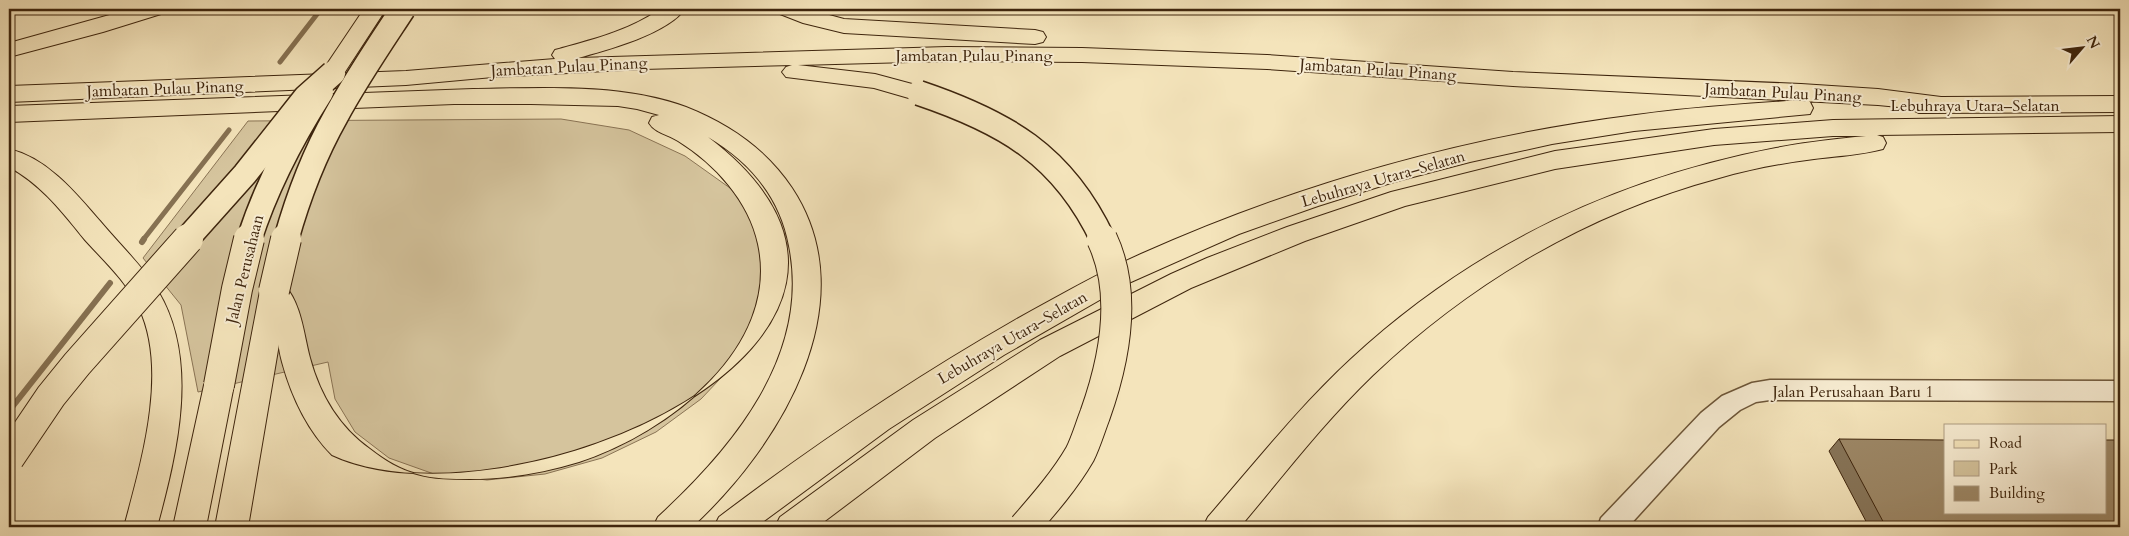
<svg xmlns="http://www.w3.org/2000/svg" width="2129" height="536" viewBox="0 0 2129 536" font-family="Cardo,serif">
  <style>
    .green { fill: #d5c49d; stroke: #8a7455 }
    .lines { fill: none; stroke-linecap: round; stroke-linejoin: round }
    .stream-far1 { stroke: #867152; stroke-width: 5 }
    .stream { stroke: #867152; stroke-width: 6 }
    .tertiary-casing { stroke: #6c5538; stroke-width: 3 }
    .primary-casing { stroke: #3e250d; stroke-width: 2 }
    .motorway-casing { stroke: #3e250d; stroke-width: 2 }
    .tertiary { fill: #f8edd3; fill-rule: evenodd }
    .primary { fill: #f4e4bb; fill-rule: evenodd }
    .motorway { fill: #f4e4bb; fill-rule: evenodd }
    .primary-bridge-far1-casing { stroke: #3e250d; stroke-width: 27; stroke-linecap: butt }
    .primary-bridge-casing { stroke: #3e250d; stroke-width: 32; stroke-linecap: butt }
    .motorway-bridge-far1-casing { stroke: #3e250d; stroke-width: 27; stroke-linecap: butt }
    .motorway-bridge-casing { stroke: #3e250d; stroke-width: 32; stroke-linecap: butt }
    .primary-bridge-far1 { stroke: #f4e4bb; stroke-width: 24 }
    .primary-bridge { stroke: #f4e4bb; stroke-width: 30 }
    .motorway-bridge-far1 { stroke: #f4e4bb; stroke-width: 24 }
    .motorway-bridge { stroke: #f4e4bb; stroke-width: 30 }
    .wall { fill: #877559; stroke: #3e250d }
    .building { fill: #9d8867; stroke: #3e250d }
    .labels { text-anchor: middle; stroke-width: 4; stroke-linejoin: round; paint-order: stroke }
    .street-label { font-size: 16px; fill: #3e250d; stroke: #f8edd3 }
  </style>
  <rect width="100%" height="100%" fill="#f4e4bb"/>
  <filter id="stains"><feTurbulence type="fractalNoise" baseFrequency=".004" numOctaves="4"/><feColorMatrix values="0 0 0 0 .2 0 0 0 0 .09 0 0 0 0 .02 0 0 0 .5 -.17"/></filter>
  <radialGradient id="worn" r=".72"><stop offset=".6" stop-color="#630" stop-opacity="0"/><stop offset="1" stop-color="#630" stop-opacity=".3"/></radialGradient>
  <path class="green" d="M561 119 629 130 685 156 737 193 769 250 760 324 736 362 701 399 656 432 602 458 545 474 487 480 434 474 389 458 355 432 335 399 328 362 198 392 181 305 143 258 248 121Z"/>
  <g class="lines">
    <path class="stream-far1" d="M280 62 321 9
      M143 240 229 130"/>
    <path class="stream" d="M142 242 144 239
      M9 411 110 283"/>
    <g class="tertiary-casing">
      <path id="tertiary" d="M1770 380 2120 381V401L1770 400 1756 402 1740 410 1719 427 1628 527H1598L1601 518 1701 413 1722 396 1752 383Z"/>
    </g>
    <g class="primary-casing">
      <path id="primary" d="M364 9H386L341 78 333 80 325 78 321 73Z
        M274 280 284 284 288 291 248 527H215L260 291 264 284Z
        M219 373 230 376 234 385 206 527H173L204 385 208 376Z"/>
    </g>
    <g class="motorway-casing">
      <path id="motorway" d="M131 9H164L161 14 103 32 9 57V43Z
        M660 9H685C667 34 607 50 578 58L947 47 1082 48 1267 55 1513 72 1801 84 1878 89 1941 97 2120 96V112L1919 113 1909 108 1878 105 1513 86 1267 69 1082 62 947 61 798 65 875 74 927 88 931 93 927 98 919 101 874 88 786 77 782 72 786 67 792 65 643 69 493 77 406 85 9 102V86L406 71 555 59 552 55 555 50C591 40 629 31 660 9Z
        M777 9H807L844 19 1035 30 1043 32 1046 37 1043 42 1035 44 844 33 803 23 780 14Z
        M473 89C541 88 622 83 686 107 729 124 766 149 792 188 868 303 779 447 692 527H653L658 517C733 448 811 355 789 246 780 197 750 162 708 137 974 339 506 536 332 455 307 430 291 395 282 362 277 344 277 324 270 307 267 301 263 296 260 291L264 284 274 280 284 284C302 306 303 331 310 358 320 395 339 427 370 449 384 460 400 470 417 474 434 479 452 479 470 479 508 479 543 473 579 462 666 434 781 348 758 244 749 201 715 164 678 141 669 135 655 133 649 123L652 117 659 115 637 109 618 106 531 104H454L9 122V106Z
        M1801 100 1810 102 1813 108 1810 114 1634 131 1552 144 1470 162 1394 182 1318 206 1239 234 1131 282 1004 355 889 429 756 527H714L719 517C814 445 912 379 1015 320 1057 297 1098 273 1141 254 1297 184 1467 136 1636 115 1691 107 1746 104 1801 100Z
        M2120 116V132L1877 135 1883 137 1886 143 1883 149C1861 155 1837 156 1814 159 1782 163 1750 169 1719 178 1588 213 1471 282 1373 375 1324 422 1283 476 1240 527H1203L1208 517C1255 463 1299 407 1351 359 1472 247 1614 179 1776 148 1805 142 1836 139 1866 136H1833L1714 145 1555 169 1405 206 1305 241 1191 288 1060 356 935 438 817 527H775L780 517 913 420 1040 340 1171 274 1207 258 1287 227 1391 192 1555 151 1714 129 1833 120Z
        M9 149C47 158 75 192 100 221 119 244 142 265 158 291 200 361 177 453 157 527H124C141 463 169 371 139 308 127 282 104 261 85 240 63 213 41 184 9 167Z"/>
    </g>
    <use href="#tertiary" class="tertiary"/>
    <use href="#primary" class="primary"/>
    <use href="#motorway" class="motorway"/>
    <g class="primary-bridge-far1-casing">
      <path id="primary-bridge-far1" d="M249 240C266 187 291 139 321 92
        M286 240C298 197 314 155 336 116 356 79 380 44 403 9"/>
    </g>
    <g class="primary-bridge-casing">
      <path id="primary-bridge" d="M274 291 286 239
        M219 385 237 289 249 239"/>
    </g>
    <g class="motorway-bridge-far1-casing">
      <path id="motorway-bridge-far1" d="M919 93C1005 122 1063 155 1103 240
        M186 240 245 174 306 97 333 73"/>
    </g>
    <g class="motorway-bridge-casing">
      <path id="motorway-bridge" d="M9 458 51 396 77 364 188 239
        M1024 527C1044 504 1065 480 1080 454 1086 442 1090 428 1095 415 1115 359 1128 294 1102 239"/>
    </g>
    <use href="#primary-bridge-far1" class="primary-bridge-far1"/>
    <use href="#primary-bridge" class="primary-bridge"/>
    <use href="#motorway-bridge-far1" class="motorway-bridge-far1"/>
    <use href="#motorway-bridge" class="motorway-bridge"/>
  </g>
  <path class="wall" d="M1839 439 2120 527H1869L1829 451Z"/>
  <path class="building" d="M1839 439 1945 440V512H2105V440H2120V527H1886Z"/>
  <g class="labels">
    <g class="street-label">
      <text x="974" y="61">Jambatan Pulau Pinang</text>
      <text transform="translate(569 66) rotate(-3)" y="6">Jambatan Pulau Pinang</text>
      <text transform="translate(1378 69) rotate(4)" y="6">Jambatan Pulau Pinang</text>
      <text transform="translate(165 88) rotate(-2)" y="6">Jambatan Pulau Pinang</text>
      <text transform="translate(1783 92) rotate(3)" y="6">Jambatan Pulau Pinang</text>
      <text x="1975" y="111">Lebuhraya Utara–Selatan</text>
      <text transform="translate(1383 178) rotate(-16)" y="6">Lebuhraya Utara–Selatan</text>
      <text transform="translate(244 269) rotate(-76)" y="6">Jalan Perusahaan</text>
      <text transform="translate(1012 337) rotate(-30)" y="6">Lebuhraya Utara–Selatan</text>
      <text x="1853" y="397">Jalan Perusahaan Baru 1</text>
    </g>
  </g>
  <rect width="2129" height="536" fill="none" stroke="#f4e4bb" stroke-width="30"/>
  <rect x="10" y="10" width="2109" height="516" fill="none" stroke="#3e250d" stroke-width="2.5"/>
  <rect x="15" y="15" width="2099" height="506" fill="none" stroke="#3e250d"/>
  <rect x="1944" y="424" width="162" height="90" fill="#f8edd3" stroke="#ae9d84"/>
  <rect x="1954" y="440" width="25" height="8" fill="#f4e4bb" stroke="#ae9d84"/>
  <text x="1989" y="448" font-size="15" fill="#3e250d">Road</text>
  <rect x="1954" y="461" width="25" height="15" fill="#d5c49d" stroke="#ae9d84"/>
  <text x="1989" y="474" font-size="15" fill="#3e250d">Park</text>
  <rect x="1954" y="486" width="25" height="15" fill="#9d8867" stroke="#ae9d84"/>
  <text x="1989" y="498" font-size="15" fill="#3e250d">Building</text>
  <g transform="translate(2082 48) rotate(62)" stroke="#f8edd3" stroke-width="4" paint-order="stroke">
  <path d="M0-4L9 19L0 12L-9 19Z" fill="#3e250d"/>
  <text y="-8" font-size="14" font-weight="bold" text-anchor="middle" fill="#3e250d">N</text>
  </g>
  <rect width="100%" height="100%" filter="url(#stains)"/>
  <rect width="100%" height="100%" fill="url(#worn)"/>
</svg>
